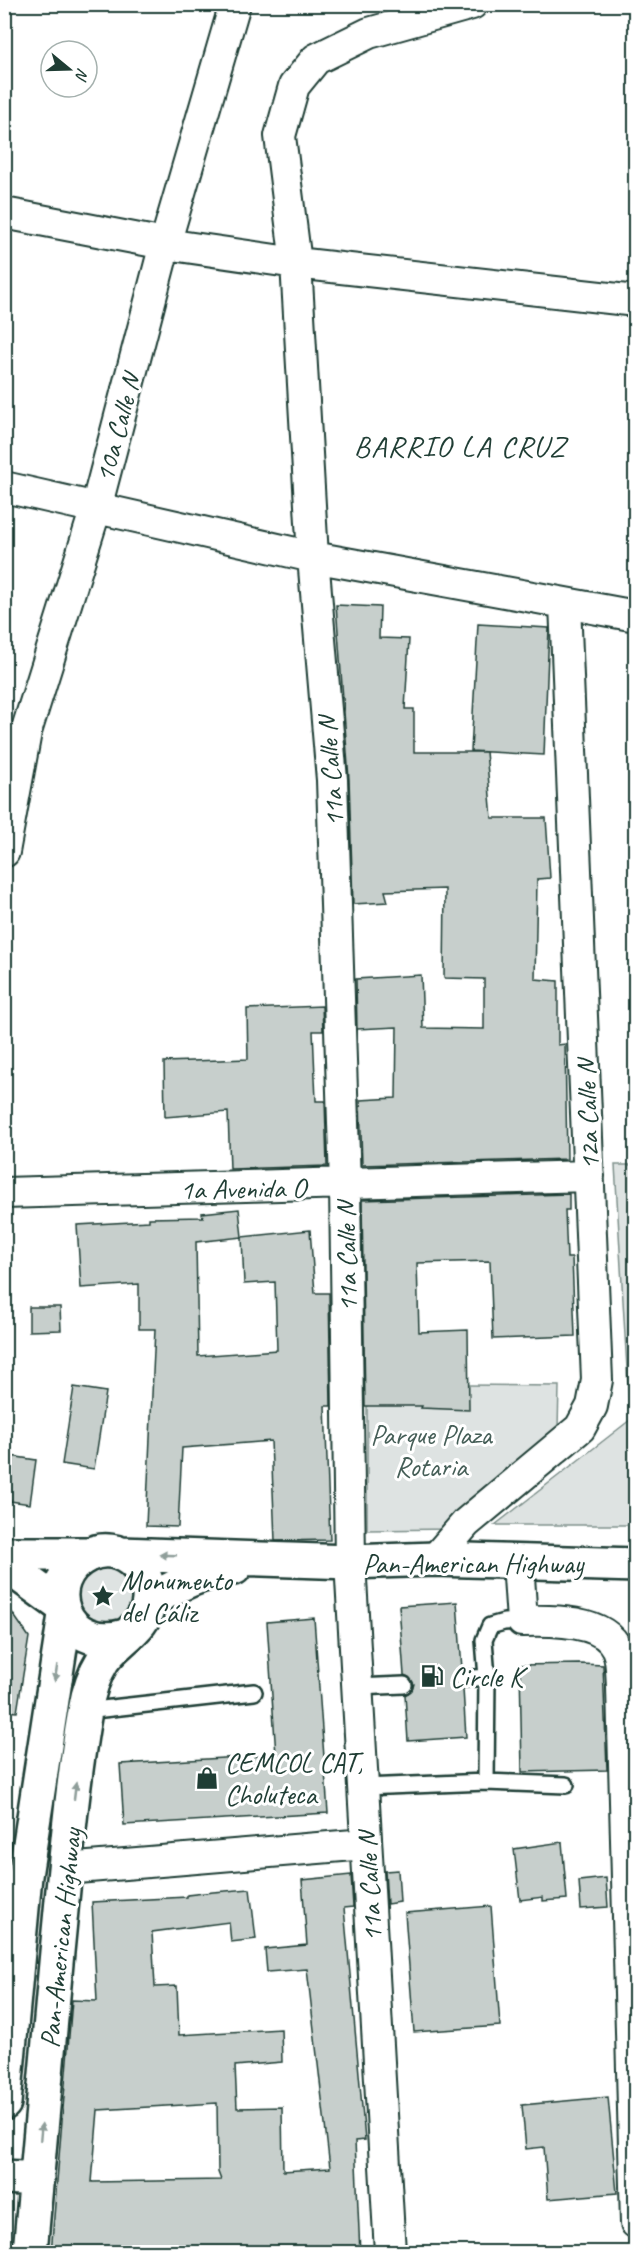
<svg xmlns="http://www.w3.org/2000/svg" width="640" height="2257" viewBox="0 0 640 2257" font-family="Caveat,sans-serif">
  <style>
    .green { fill: #dee3e2; stroke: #7e908b; stroke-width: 1.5 }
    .building { fill: #c7cfcc; stroke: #1f3d34; stroke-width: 1.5; fill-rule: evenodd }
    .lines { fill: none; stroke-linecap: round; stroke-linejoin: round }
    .lane-casing { stroke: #1f3d34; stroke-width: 20 }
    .street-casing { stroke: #1f3d34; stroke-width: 34 }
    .secondary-casing { stroke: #1f3d34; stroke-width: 38 }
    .highway-casing { stroke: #1f3d34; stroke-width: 38 }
    .lane { stroke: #fff; stroke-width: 15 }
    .street { stroke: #fff; stroke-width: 30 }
    .secondary { stroke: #fff; stroke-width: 33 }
    .highway { stroke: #fff; stroke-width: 33 }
    .oneway { fill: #8f9e9a }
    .labels { text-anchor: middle; stroke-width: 6; stroke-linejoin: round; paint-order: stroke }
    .street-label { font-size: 28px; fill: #1f3d34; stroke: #fff }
    .park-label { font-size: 28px; fill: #455e57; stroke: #fff }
    .poi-label { font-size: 28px; fill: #1f3d34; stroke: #fff; text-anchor: start }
    .neighbourhood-label { font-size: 30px; letter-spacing: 1.5px; fill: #1f3d34; stroke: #fff }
  </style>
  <rect width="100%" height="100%" fill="#fff"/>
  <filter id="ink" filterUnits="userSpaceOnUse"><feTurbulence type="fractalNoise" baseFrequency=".0167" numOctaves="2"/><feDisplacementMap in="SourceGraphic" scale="12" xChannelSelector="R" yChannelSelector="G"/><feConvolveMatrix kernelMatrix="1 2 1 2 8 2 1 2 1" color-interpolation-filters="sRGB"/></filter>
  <g filter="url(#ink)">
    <path class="green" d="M615 1165H635V1525H495L630 1420Z
      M367 1384 559 1386 558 1428 453 1529 367 1530Z
      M90 1565 122 1567 138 1596 122 1625 89 1627 70 1590Z"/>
    <path class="building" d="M336 605 380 607 379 638 409 639 405 709H414V752H486L492 818H546L550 878 537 879 535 979 558 981V1045L565 1044 567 1159 362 1165 360 1100 396 1098 397 1027 357 1029 356 979 421 975 423 1028 484 1029V979L444 978 445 889 385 891 388 902 353 904 349 779Z
      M478 624 549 628 544 755 471 751Z
      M322 1006 323 1031H313L316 1101H325L327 1166 230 1169 228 1112 165 1117 164 1062 248 1059 247 1009Z
      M569 1194V1210H565L567 1258H572L575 1336 493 1339 490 1261 417 1263 419 1332 468 1330 469 1410 421 1408 422 1406H365L362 1200Z
      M239 1209 242 1237 310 1230 315 1293H329L331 1406H325L330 1540 275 1541 271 1441 182 1448 178 1527 146 1526 155 1329H139V1284L81 1288 77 1225 149 1221V1218L203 1217 202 1213ZM242 1237 244 1284 275 1282 277 1350 198 1356 196 1242Z
      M29 1307H60L61 1330 29 1331Z
      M74 1387 106 1392 94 1469 62 1464Z
      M4 1455 36 1460 30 1504 4 1500Z
      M4 1601 29 1637 17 1712 4 1711Z
      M457 1602 462 1669 456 1671 452 1679 454 1685 463 1689 466 1737 408 1741 405 1695 412 1690 414 1684 409 1677 404 1675 399 1606Z
      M314 1618 328 1813 124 1825 120 1764 276 1755 267 1622Z
      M580 1664 603 1665 607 1770 522 1772 520 1665Z
      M562 1842 567 1899 543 1901V1897L520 1900 514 1849Z
      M398 1870 400 1902 387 1904 385 1871Z
      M351 1875 353 1907 344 1908 365 2140 355 2141 360 2253H51L72 2000 97 2001 92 1902 187 1897V1895L213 1892 250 1889 256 1939 231 1942 229 1922 152 1932 155 1987 177 1986 179 2035 281 2029 282 2062 235 2066 237 2108 282 2107 283 2171 330 2168 307 1969 267 1972 265 1949 307 1945 302 1880ZM217 2103 218 2172 221 2180 92 2182 98 2110Z
      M606 1878 608 1907 581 1909 579 1881Z
      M491 1906 500 2026 414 2032 405 1913Z
      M608 2097 617 2193 548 2199 544 2147 526 2149 522 2105Z"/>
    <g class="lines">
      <g class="lane-casing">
        <path id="lane" d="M462 1679 487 1677 484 1640 490 1626 504 1622 522 1621
          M357 1687 404 1685
          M85 1711 254 1692
          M486 1782 487 1677
          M363 1787 486 1782 566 1785"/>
      </g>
      <g class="street-casing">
        <path id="street" d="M4 213 165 244 296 263 636 301
          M4 487 313 557 636 616
          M4 852 26 732 96 508 165 244 235 4
          M4 1193 589 1176
          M435 1559 466 1523 580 1428 592 1406 597 1380 565 604
          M518 1562 522 1621C550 1620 604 1619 617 1649 622 1660 621 1675 622 1687L636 2223
          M65 1869 366 1844
          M390 2252 350 1562 345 1185 332 780 313 557 296 263 280 136 294 86 316 59 369 33 472 4"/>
      </g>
      <g class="secondary-casing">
        <path id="secondary" d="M4 1554H90
          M4 1564 62 1606"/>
      </g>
      <g class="highway-casing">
        <path id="highway" d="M121 1554 350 1562 435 1559 636 1565
          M149 1602C176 1585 202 1572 234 1568
          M4 2103 25 1876 65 1615
          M4 2177 37 2179
          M30 2252C39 2152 48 2052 57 1952 65 1872 71 1791 85 1711 88 1693 93 1676 103 1660 117 1640 148 1626 149 1600 151 1568 119 1540 88 1555 37 1580 63 1654 125 1636"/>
      </g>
      <use href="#lane" class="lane"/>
      <use href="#street" class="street"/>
      <use href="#secondary" class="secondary"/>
      <use href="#highway" class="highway"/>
    </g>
    <defs><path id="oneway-solid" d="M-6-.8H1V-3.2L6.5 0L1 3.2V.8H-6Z" transform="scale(1.5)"/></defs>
    <g class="oneway">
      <use href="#oneway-solid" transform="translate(168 1555) rotate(-178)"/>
      <use href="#oneway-solid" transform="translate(56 1673) rotate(99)"/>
      <use href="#oneway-solid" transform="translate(75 1791) rotate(-83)"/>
      <use href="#oneway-solid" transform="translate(41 2132) rotate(-85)"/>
    </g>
  </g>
  <defs>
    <g id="sight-bare" transform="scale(1.8)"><path d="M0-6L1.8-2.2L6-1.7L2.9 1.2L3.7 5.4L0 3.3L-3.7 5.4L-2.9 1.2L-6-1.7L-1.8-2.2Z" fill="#1f3d34" stroke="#fff" stroke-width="2.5" paint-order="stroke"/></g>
    <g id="fuel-bare" transform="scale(1.8)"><path d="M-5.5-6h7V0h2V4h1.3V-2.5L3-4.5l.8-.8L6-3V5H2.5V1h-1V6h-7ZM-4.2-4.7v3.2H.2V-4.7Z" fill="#1f3d34" stroke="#fff" stroke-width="2.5" paint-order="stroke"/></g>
    <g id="shop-bare" transform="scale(1.8)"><path d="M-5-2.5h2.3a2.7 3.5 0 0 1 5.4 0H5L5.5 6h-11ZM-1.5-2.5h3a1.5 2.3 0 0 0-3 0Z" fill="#1f3d34" stroke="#fff" stroke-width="2.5" paint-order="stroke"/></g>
  </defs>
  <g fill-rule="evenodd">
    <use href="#sight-bare" x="103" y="1596"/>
    <use href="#fuel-bare" x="432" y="1676"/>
    <use href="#shop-bare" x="207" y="1778"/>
  </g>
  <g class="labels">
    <g class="street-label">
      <text transform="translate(117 428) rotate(-75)" y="10">10a Calle N</text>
      <text transform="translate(330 772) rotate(-94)" y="10">11a Calle N</text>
      <text transform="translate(587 1115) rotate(-92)" y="10">12a Calle N</text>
      <text transform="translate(243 1188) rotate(-1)" y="10">1a Avenida O</text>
      <text transform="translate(346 1257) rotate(-91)" y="10">11a Calle N</text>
      <text x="473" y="1573">Pan-American Highway</text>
      <text transform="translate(369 1887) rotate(-93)" y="10">11a Calle N</text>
      <text transform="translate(60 1938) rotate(-84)" y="10">Pan-American Highway</text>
    </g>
    <g class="park-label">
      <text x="431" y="1444">Parque Plaza<tspan x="431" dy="32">Rotaria</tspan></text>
    </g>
    <g class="poi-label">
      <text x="121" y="1590">Monumento<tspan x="121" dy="32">del Cáliz</tspan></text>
      <text x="450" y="1686">Circle K</text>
      <text x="225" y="1772">CEMCOL CAT,<tspan x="225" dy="32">Choluteca</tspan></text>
    </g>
    <g class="neighbourhood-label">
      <text x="460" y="456">BARRIO LA CRUZ</text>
    </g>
  </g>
  <rect width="640" height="2257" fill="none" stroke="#fff" stroke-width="24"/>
  <rect x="12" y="12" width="616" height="2233" fill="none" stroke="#1f3d34" stroke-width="2" filter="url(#ink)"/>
  <g transform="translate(69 69) rotate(109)"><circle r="28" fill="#ffffff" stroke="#a5b1ae" stroke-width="1.5"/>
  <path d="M0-4.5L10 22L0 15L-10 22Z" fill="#1f3d34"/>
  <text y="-9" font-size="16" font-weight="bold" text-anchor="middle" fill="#1f3d34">N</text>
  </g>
</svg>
